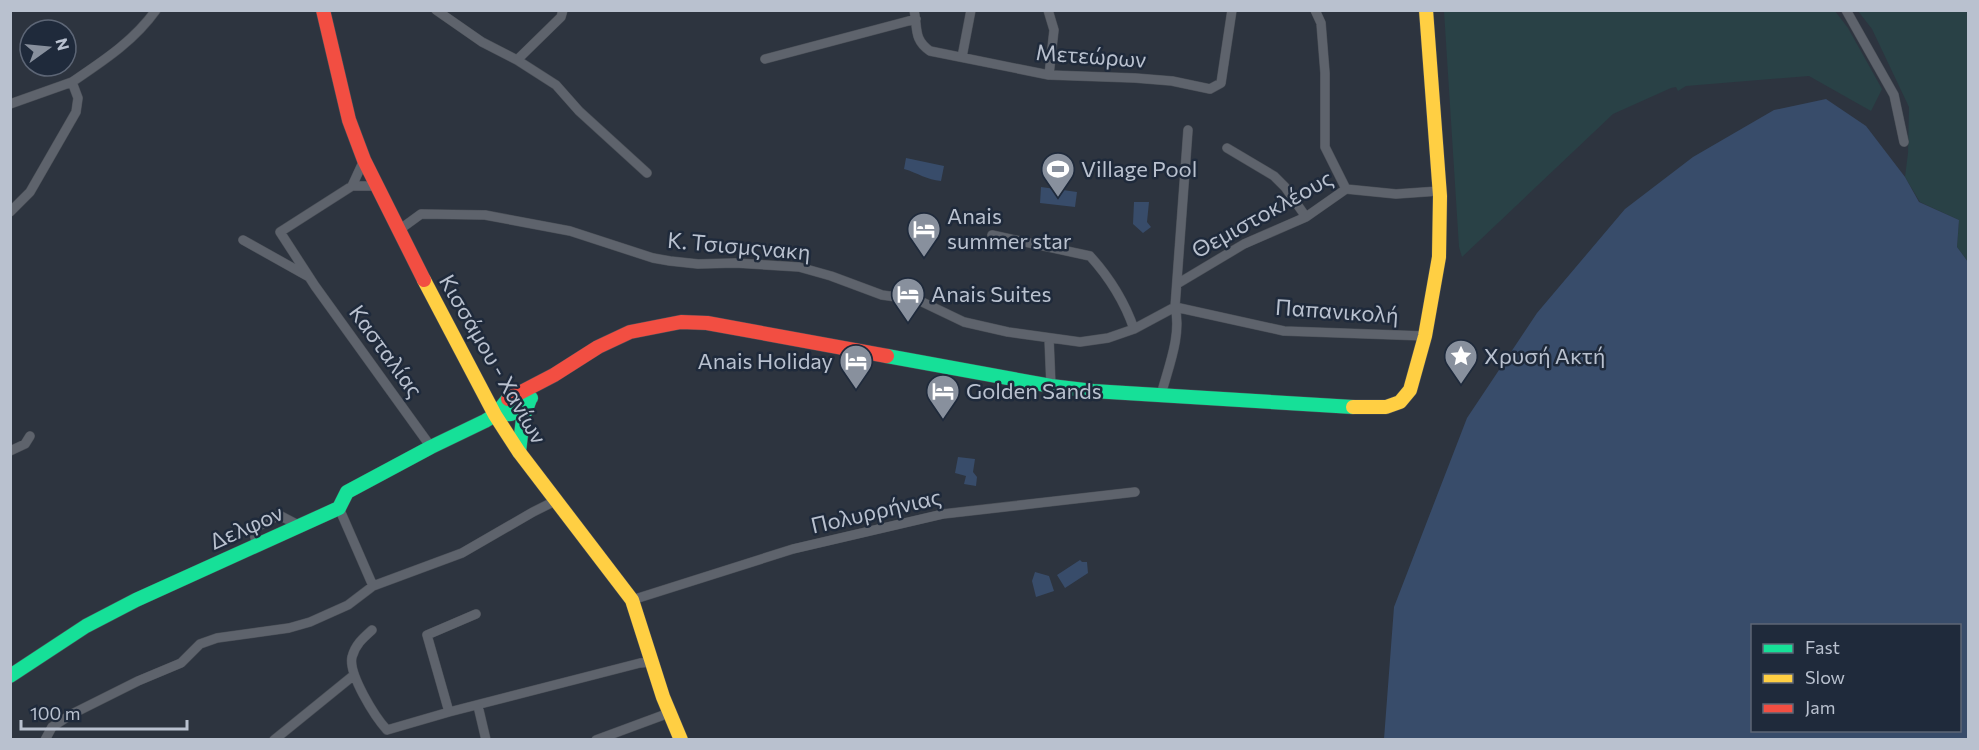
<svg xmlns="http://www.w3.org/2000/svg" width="1979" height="750" viewBox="0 0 1979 750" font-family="Commissioner,sans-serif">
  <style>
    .green { fill: #294146 }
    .water { fill: #384c6a; fill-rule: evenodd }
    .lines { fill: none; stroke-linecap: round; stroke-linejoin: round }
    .street-casing { stroke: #4a4f57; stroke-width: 10 }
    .fast-casing { stroke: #4a4f57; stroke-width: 15 }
    .slow-casing { stroke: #4a4f57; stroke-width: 15 }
    .jam-casing { stroke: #4a4f57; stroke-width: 15 }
    .street { stroke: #5e636c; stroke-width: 9 }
    .fast { stroke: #16e098; stroke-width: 14 }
    .slow { stroke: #ffcf43; stroke-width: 14 }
    .jam { stroke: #f24e42; stroke-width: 14 }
    .labels { text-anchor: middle; stroke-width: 5; stroke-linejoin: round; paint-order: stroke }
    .street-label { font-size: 22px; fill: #b9c1cf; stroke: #1f2a3b }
    .poi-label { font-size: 22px; fill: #b9c1cf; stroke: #1f2a3b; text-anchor: start }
  </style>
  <rect width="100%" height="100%" fill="#2d343f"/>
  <path class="green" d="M1444 11H1835L1848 28 1882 89 1871 111 1809 76 1686 86 1678 91 1676 87 1671 88 1613 114 1462 257 1459 247Z
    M1858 11H1968V262L1957 247 1959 220 1920 202 1905 177 1908 153 1909 107 1872 29Z"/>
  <path class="water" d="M1826 99 1866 126 1905 177 1919 202 1959 220 1957 247 1968 262V739H1384L1394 607 1467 418 1537 313 1625 209 1693 157 1774 110ZM1752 626H1960V730H1752Z
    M906 158 944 166 941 181C927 180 918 173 904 169Z
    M1041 187 1077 192 1075 207 1040 203Z
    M1134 202H1149L1147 222 1151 227 1143 233 1133 224Z
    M958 457 975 459 973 472 977 477 976 486 964 484 966 476 955 473Z
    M1080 560 1082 562H1087L1088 573 1065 588 1057 575Z
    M1035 572 1049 576 1054 591 1036 597 1032 581Z"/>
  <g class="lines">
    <g class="street-casing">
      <path id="street" d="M436 10 482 42 517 60 556 85 579 111 647 173
        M914 10C918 28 913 39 930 51L1049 75 1135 78 1172 81 1210 89 1221 83 1232 10
        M1048 10 1054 30 1049 75
        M1315 10 1321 23 1325 73V147L1346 189
        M1846 10 1894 95 1904 142
        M962 57 971 10
        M765 59 916 19
        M517 60 561 17 563 10
        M72 82C103 61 134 41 156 10
        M10 104 72 82 78 98 76 112 30 192 10 212
        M1227 148 1274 176 1285 187 1306 217
        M352 186 364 160
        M377 186H352L280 232 315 286 431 447
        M399 230 421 214 485 215 570 231 653 258 670 261 698 264 735 263 799 267 831 276 882 295 918 300 964 322 1008 332 1080 342 1108 338 1134 329 1175 307
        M992 235 1090 256C1109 277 1125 303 1134 329
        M243 240 309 277
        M1177 284 1244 244 1306 217 1346 189 1396 194 1439 191
        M1175 307 1284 331 1425 336
        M1049 338 1051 386
        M1161 395C1168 368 1182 335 1175 307L1188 130
        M10 451 25 444 30 436
        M339 508 373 586
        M257 546 253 529 279 515 300 526
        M632 600 793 549 943 514 1135 492
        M372 630C363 638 355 645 352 657 348 674 375 717 387 730L449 712 640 663 653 662
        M478 706 486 740
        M449 712 427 635 476 614
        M45 740 52 727 72 714 138 681 181 663 200 644 217 638 289 628 310 622 348 605 373 586 462 553 533 512 557 500
        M274 740 354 675
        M596 740 669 713"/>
    </g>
    <g class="fast-casing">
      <path id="fast" d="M887 356 1051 386 1093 391 1353 407
        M495 415 511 414 531 398
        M519 452 523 418 530 399
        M10 676 86 626 136 600 339 508 347 492 431 447 485 421 495 415 508 399"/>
    </g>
    <g class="slow-casing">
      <path id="slow" d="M424 280 495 415 519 452 632 600 663 697 681 740
        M1353 407H1386L1400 402 1410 390 1425 336 1439 257 1440 196 1426 10"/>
    </g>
    <g class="jam-casing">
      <path id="jam" d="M323 10 349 120 364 160 424 280
        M508 399 554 375 598 347 630 332 681 322 707 323 887 356"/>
    </g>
    <use href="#street" class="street"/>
    <use href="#fast" class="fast"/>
    <use href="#slow" class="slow"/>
    <use href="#jam" class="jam"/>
  </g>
  <defs>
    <g id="stadium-pin" transform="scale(1.725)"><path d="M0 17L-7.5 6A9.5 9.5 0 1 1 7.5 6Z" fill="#88909d" stroke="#1f2a3b"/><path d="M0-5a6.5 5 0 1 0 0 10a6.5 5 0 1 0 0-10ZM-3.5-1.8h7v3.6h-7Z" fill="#fff"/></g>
    <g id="hotel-pin" transform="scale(1.725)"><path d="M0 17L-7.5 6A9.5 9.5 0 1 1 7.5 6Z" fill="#88909d" stroke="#1f2a3b"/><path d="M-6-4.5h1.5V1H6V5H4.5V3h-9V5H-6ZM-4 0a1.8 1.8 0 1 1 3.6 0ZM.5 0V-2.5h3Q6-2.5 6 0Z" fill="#fff"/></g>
    <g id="sight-pin" transform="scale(1.725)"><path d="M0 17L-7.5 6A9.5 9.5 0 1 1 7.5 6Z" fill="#88909d" stroke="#1f2a3b"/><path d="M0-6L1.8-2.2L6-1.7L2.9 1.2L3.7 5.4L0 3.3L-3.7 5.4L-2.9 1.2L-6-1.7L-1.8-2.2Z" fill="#fff"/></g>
  </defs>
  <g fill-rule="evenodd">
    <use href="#stadium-pin" x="1058" y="169"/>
    <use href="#hotel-pin" x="924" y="229"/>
    <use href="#hotel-pin" x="908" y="294"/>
    <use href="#sight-pin" x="1461" y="356"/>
    <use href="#hotel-pin" x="856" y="361"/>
    <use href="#hotel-pin" x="943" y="391"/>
  </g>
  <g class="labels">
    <g class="street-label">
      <text transform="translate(1091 56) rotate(4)" y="8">Μετεώρων</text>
      <text transform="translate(1262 214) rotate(-29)" y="8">Θεμιστοκλέους</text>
      <text transform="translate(739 246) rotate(5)" y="8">Κ. Τσισμςνακη</text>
      <text transform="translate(1337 311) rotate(4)" y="8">Παπανικολή</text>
      <text transform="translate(386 351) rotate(54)" y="8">Κασταλίας</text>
      <text transform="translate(493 359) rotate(60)" y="8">Κισσάμου - Χανίων</text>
      <text transform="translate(876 511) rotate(-13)" y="8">Πολυρρήνιας</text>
      <text transform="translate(246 527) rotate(-24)" y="8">Δελφον</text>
    </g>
    <g class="poi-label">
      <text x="1081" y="177">Village Pool</text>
      <text x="947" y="224">Anais<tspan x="947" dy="25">summer star</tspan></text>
      <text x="931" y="302">Anais Suites</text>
      <text x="1484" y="364">Χρυσή Ακτή</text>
      <text x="833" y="369" text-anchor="end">Anais Holiday</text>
      <text x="966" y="399">Golden Sands</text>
    </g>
  </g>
  <rect width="1979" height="750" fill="none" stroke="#b9c1cf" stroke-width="24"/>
  <rect x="1751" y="624" width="210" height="108" fill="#1f2a3b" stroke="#5d6676" stroke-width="1.5"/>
  <rect x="1763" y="644" width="30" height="9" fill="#16e098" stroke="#5d6676" stroke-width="1.5"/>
  <text x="1805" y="654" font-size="18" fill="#b9c1cf">Fast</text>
  <rect x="1763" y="674" width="30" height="9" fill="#ffcf43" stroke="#5d6676" stroke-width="1.5"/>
  <text x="1805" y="684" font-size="18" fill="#b9c1cf">Slow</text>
  <rect x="1763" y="704" width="30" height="9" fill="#f24e42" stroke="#5d6676" stroke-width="1.5"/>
  <text x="1805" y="714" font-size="18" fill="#b9c1cf">Jam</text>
  <g transform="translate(48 48) rotate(75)"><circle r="28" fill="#1f2a3b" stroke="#5d6676" stroke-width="1.5"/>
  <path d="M0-4.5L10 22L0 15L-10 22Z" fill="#88909d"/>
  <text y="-9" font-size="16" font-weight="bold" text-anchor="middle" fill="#b9c1cf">N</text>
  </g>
  <path d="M21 720v9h166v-9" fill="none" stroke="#b9c1cf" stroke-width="3"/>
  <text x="30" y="720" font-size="18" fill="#b9c1cf" stroke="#1f2a3b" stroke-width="4.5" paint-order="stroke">100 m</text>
</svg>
